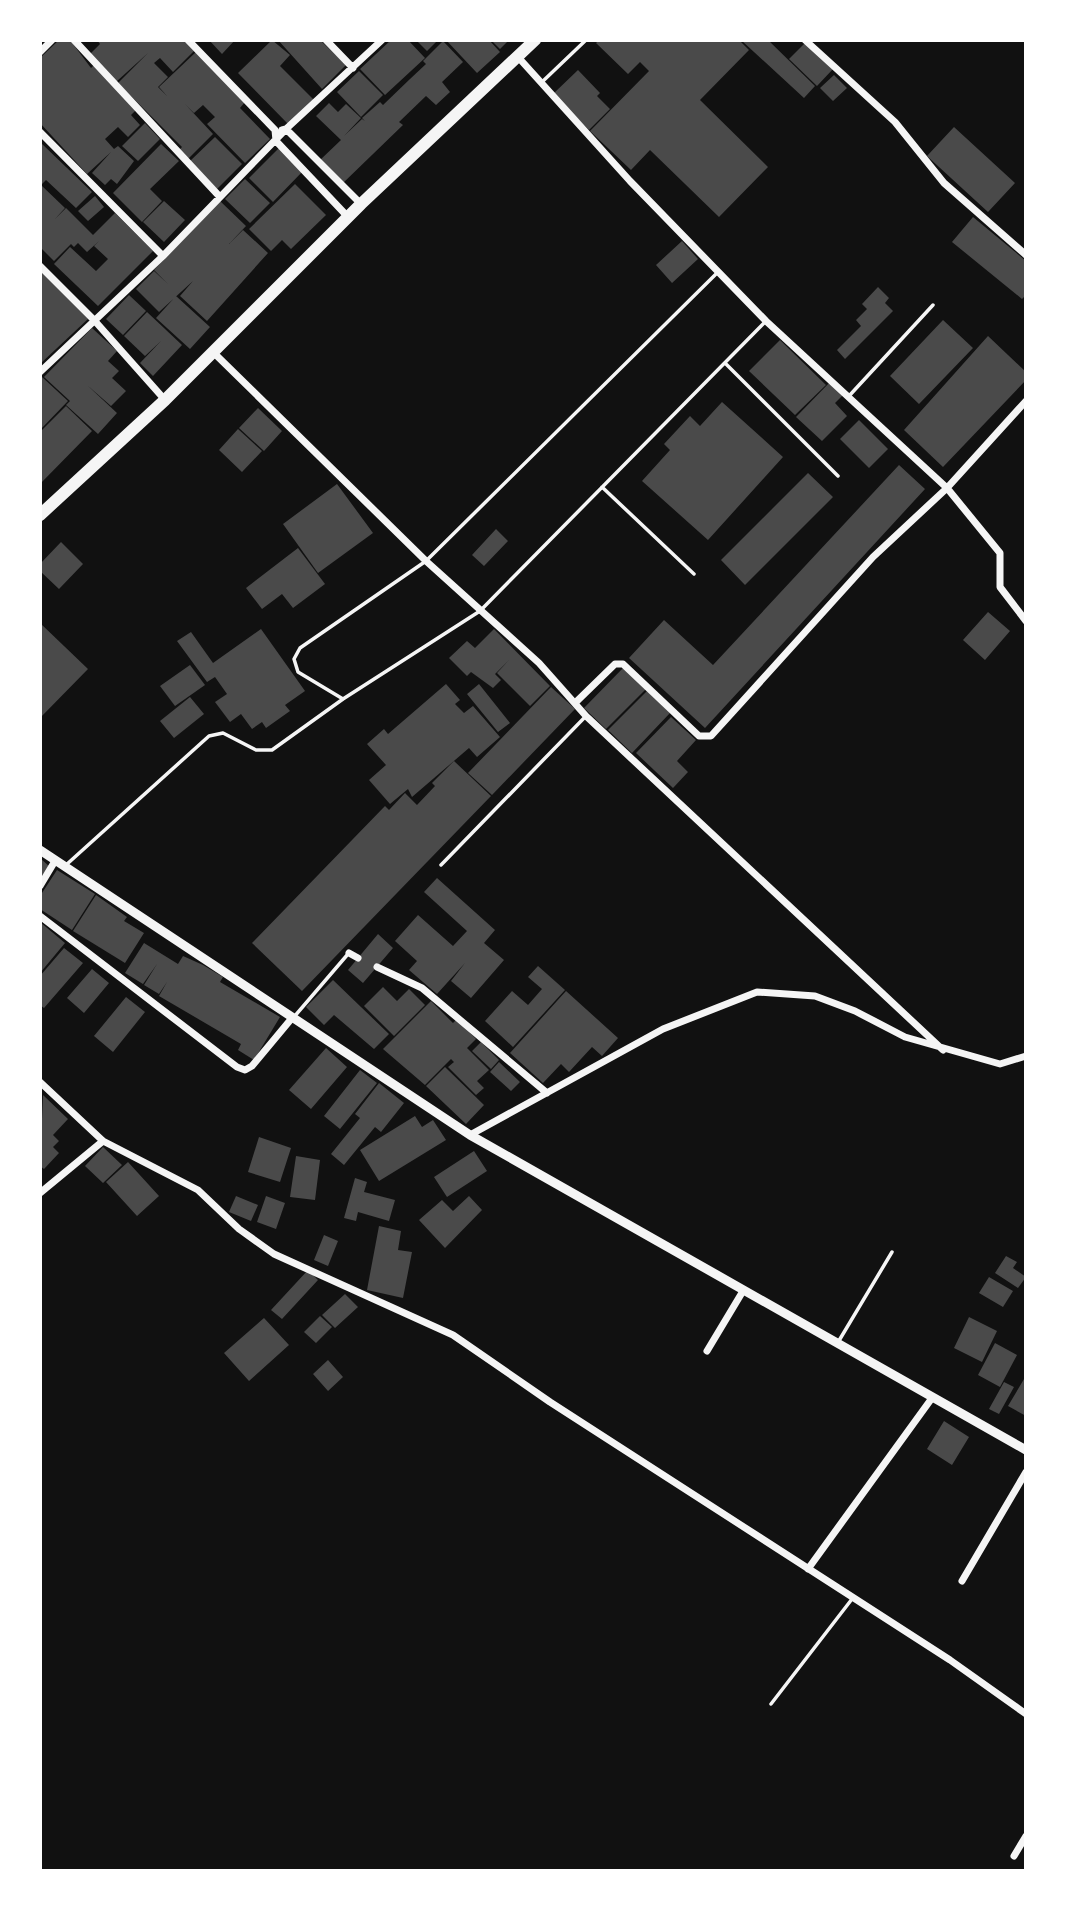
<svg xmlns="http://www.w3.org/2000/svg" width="1066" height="1911" viewBox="0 0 1066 1911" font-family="'DejaVu Sans',sans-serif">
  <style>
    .building { fill: #4a4a4a }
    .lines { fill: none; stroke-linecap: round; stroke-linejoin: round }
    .service { stroke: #f5f5f5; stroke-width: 3.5 }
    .minor { stroke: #f5f5f5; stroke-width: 7 }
    .tertiary { stroke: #f5f5f5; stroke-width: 9 }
    .trunk { stroke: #f5f5f5; stroke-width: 12 }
  </style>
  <rect width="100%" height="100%" fill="#111"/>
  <path class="building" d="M59 40H70L91 68 94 65 136 110 131 115 140 125 128 137 118 127 105 139 114 149 118 146 134 161 117 184 111 179 105 185 92 173 111 152 87 174 40 123V58Z
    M97 40H184L194 51 173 72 160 58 154 63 168 77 158 87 167 96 159 87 196 52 245 102 240 108 270 139 245 163 207 124 215 117 203 105 194 113 185 104 213 134 188 159 179 150 182 147 118 83 148 53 116 82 90 54 100 44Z
    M209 40H235L222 54Z
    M272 40 290 55 280 66 314 100 288 124 238 73Z
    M278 40H320L346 65 322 89Z
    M391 40H408L425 58 385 95 360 69Z
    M416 40H438L427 51Z
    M446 40H489L500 52 477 73Z
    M491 40H509L500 49Z
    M599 40H739L749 50 700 100 768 167 719 217 650 150 631 170 590 131 649 71 640 62 628 74 596 43Z
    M741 40H768L815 86 804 98Z
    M443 41 463 62 442 82 450 92 436 105 426 96 399 122 403 125 342 184 319 161 341 140 316 116 329 103 338 112 346 104 361 118 344 136 362 119 365 121 362 118 380 102 383 105 410 79 426 64 423 61Z
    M806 42 833 69 817 86 789 59Z
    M578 70 600 93 597 96 610 109 589 130 553 94Z
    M359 71 383 95 361 117 337 92Z
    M834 75 847 88 833 101 820 88Z
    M145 123 160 139 138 161 122 146Z
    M954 127 1015 183 988 212 927 156Z
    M215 137 242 164 217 189 189 162Z
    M40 142 92 192 76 208 46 180 41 185 65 208 55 219 66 208 93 235 115 213 153 251 98 306 54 264 70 247 96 271 108 259 94 246 99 241 87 252 78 243 74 247 71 244 54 261 40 247Z
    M161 144 179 161 150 189 162 201 142 222 113 193Z
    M280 147 303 171 273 202 249 178Z
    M245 179 270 203 250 223 225 199Z
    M295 184 326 215 291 249 282 240 271 251 249 229Z
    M95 196 104 207 88 221 78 211Z
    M164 201 185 220 164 242 143 222Z
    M220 201 246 226 229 244 243 230 268 253 207 321 180 296 193 281 159 312 136 289 154 271 168 284 154 270Z
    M973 217 1026 261V295L1022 299 952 242Z
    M682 241 698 259 672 283 656 265Z
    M40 270 88 319 40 364Z
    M878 287 889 298 885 303 893 311 845 359 837 350 861 326 856 320 867 309 862 304Z
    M129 295 146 311 123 335 106 319Z
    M176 296 210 327 190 349 156 318Z
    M147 312 182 345 153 376 140 363 161 341 145 356 124 336Z
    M943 320 973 348 919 404 890 376Z
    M92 328 117 351 108 361 119 371 112 378 126 391 111 406 87 385 117 413 98 434 66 405 70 401 44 377Z
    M988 336 1026 372V380L943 467 904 430Z
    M780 340 826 385 795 415 749 371Z
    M42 377 68 401 40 430V379Z
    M831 381 844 394 835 403 847 416 822 441 796 417Z
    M722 402 783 457 708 540 642 481 670 450 664 444 690 416 700 426Z
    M66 406 92 431 40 484V432Z
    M258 408 282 431 264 451 239 428Z
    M859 420 888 449 869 468 840 439Z
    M238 429 262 451 242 472 219 450Z
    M899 465 925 489 705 728 629 658 664 620 713 665Z
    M808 473 833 497 745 585 721 560Z
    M337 484 373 533 318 573 283 524Z
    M496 529 508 541 484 566 472 555Z
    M61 542 83 564 59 589 40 571V564Z
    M298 548 325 584 293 608 282 594 262 609 246 588Z
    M988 612 1010 631 985 660 963 640Z
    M40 623 88 669 40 718Z
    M261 629 305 691 285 705 290 711 266 728 262 722 252 729 241 714 230 722 215 702 227 694 215 677 207 682 177 641 191 632 213 663Z
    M494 629 550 686 530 706 497 673 509 660 495 674 501 680 493 688 471 672 467 676 449 658 467 641 475 648Z
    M190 665 205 685 175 706 160 686Z
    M623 668 646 689 606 729 584 708Z
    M446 684 460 700 455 704 464 713 473 706 500 737 477 757 469 748 412 797 408 789 390 804 369 780 386 765 367 744 384 729 388 734Z
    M479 684 510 723 498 732 467 694Z
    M551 687 575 709 492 795 468 773Z
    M647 691 670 713 632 753 608 730Z
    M190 697 204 714 174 738 160 721Z
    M671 717 696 740 677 761 688 772 673 788 636 753Z
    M454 761 491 796 302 991 252 943 385 806 389 810 405 793 417 805 435 786 432 783Z
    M40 858 50 867 40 878Z
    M57 870 95 894 72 930 40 909V896Z
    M437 878 495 930 484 943 504 960 471 998 451 981 465 963 437 994 409 970 417 961 395 941 418 915 453 946 467 931 424 892Z
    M96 895 127 917 124 921 144 933 125 963 73 931Z
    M40 922 65 943 40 973Z
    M378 934 393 948 363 983 348 970Z
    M144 943 178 964 183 956 203 965 223 977 220 982 280 1017 254 1060 238 1050 241 1044 159 996 167 982 159 994 144 985 157 964 143 984 125 973Z
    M64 948 83 963 44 1008 40 1005V976Z
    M538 966 565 990 513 1047 485 1021 512 991 528 1005 542 989 528 977Z
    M92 969 109 983 84 1013 67 998Z
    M333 980 389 1034 374 1049 334 1015 324 1025 306 1007Z
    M383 987 397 1001 409 989 425 1005 394 1036 364 1006Z
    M566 991 618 1038 602 1056 592 1047 569 1072 561 1064 543 1083 510 1053Z
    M126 997 145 1012 113 1052 94 1036Z
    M431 1001 453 1023 457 1019 476 1039 467 1048 489 1070 477 1081 484 1088 476 1095 448 1067 454 1062 451 1059 425 1085 383 1049Z
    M481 1042 499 1060 491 1069 472 1051Z
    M326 1048 347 1067 311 1109 289 1090Z
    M499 1062 520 1082 511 1091 490 1072Z
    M445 1067 484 1105 466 1124 426 1086Z
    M360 1070 377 1083 340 1129 324 1116Z
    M379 1083 404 1103 381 1132 375 1127 344 1165 331 1154 360 1118 355 1114Z
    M43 1095 68 1119 53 1135 59 1141 53 1147 59 1153 44 1169 40 1166Z
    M415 1116 422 1127 433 1120 446 1140 379 1181 360 1150Z
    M259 1137 291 1148 280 1182 248 1172Z
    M103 1147 122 1165 103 1183 85 1166Z
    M474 1151 487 1171 447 1197 434 1177Z
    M296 1156 320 1160 315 1200 290 1197Z
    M128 1162 159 1196 137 1216 106 1182Z
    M355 1178 367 1182 364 1192 395 1200 389 1221 358 1212 356 1221 344 1218Z
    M236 1196 258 1205 251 1221 229 1212Z
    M266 1196 285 1203 276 1229 257 1222Z
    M469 1196 482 1210 445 1248 419 1220 442 1200 453 1211Z
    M379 1226 401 1231 398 1250 412 1252 403 1298 367 1290Z
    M324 1235 338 1241 328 1266 314 1260Z
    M1006 1256 1017 1262 1013 1268 1026 1277 1018 1288 995 1273Z
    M308 1270 318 1280 282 1319 271 1310Z
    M989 1277 1013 1291 1003 1307 979 1293Z
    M345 1294 358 1307 335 1328 322 1315Z
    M320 1316 332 1327 316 1343 304 1332Z
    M969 1317 997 1331 982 1362 954 1348Z
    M264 1318 289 1345 249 1381 224 1353Z
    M995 1343 1017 1355 1000 1387 978 1375Z
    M328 1360 343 1377 328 1391 313 1374Z
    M1024 1379 1026 1380V1416L1008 1406Z
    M1004 1382 1014 1387 999 1414 989 1409Z
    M944 1421 969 1437 952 1465 927 1449Z"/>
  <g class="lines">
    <path class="service" d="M542 82 586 40
      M725 363 838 476
      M849 396 933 305
      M602 487 694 574
      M343 699 298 672 294 659 300 648 426 561 717 273
      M66 865 209 736 223 733 256 750H272L343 699 480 611 765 322
      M441 865 586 716
      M294 1017 348 954
      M837 1344 892 1252
      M771 1704 852 1599"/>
    <path class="minor" d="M74 40 220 197
      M188 40 275 130 276 141 348 217
      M326 40 353 68
      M805 40 895 122 944 183 1026 255
      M40 52 52 40
      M518 57 630 181 766 321 947 488 1000 553V587L1026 621
      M282 130 286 129 361 204
      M40 132 163 256
      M40 266 94 320 165 400
      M214 353 426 561 539 663 586 716 943 1050
      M40 372 163 256 286 129 382 40
      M575 703 615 664H623L699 736H711L873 557 947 488 1026 401
      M40 886 55 861
      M40 916 237 1067 245 1070 252 1066 292 1018
      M349 953 358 958
      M377 967 422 988 547 1093
      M40 1082 103 1141 198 1190 239 1229 274 1254 453 1335 550 1402 950 1660 1026 1714
      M470 1135 663 1029 757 992 815 996 855 1011 905 1037 1000 1064 1026 1056
      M40 1193 103 1141
      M707 1351 743 1291
      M808 1569 932 1398
      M962 1581 1026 1472
      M1014 1856 1026 1836"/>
    <path class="tertiary" d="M40 850 470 1135 1026 1450"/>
    <path class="trunk" d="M40 515 165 400 361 204 535 40"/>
  </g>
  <rect width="1066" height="1911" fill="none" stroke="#ffffff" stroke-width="84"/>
</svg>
